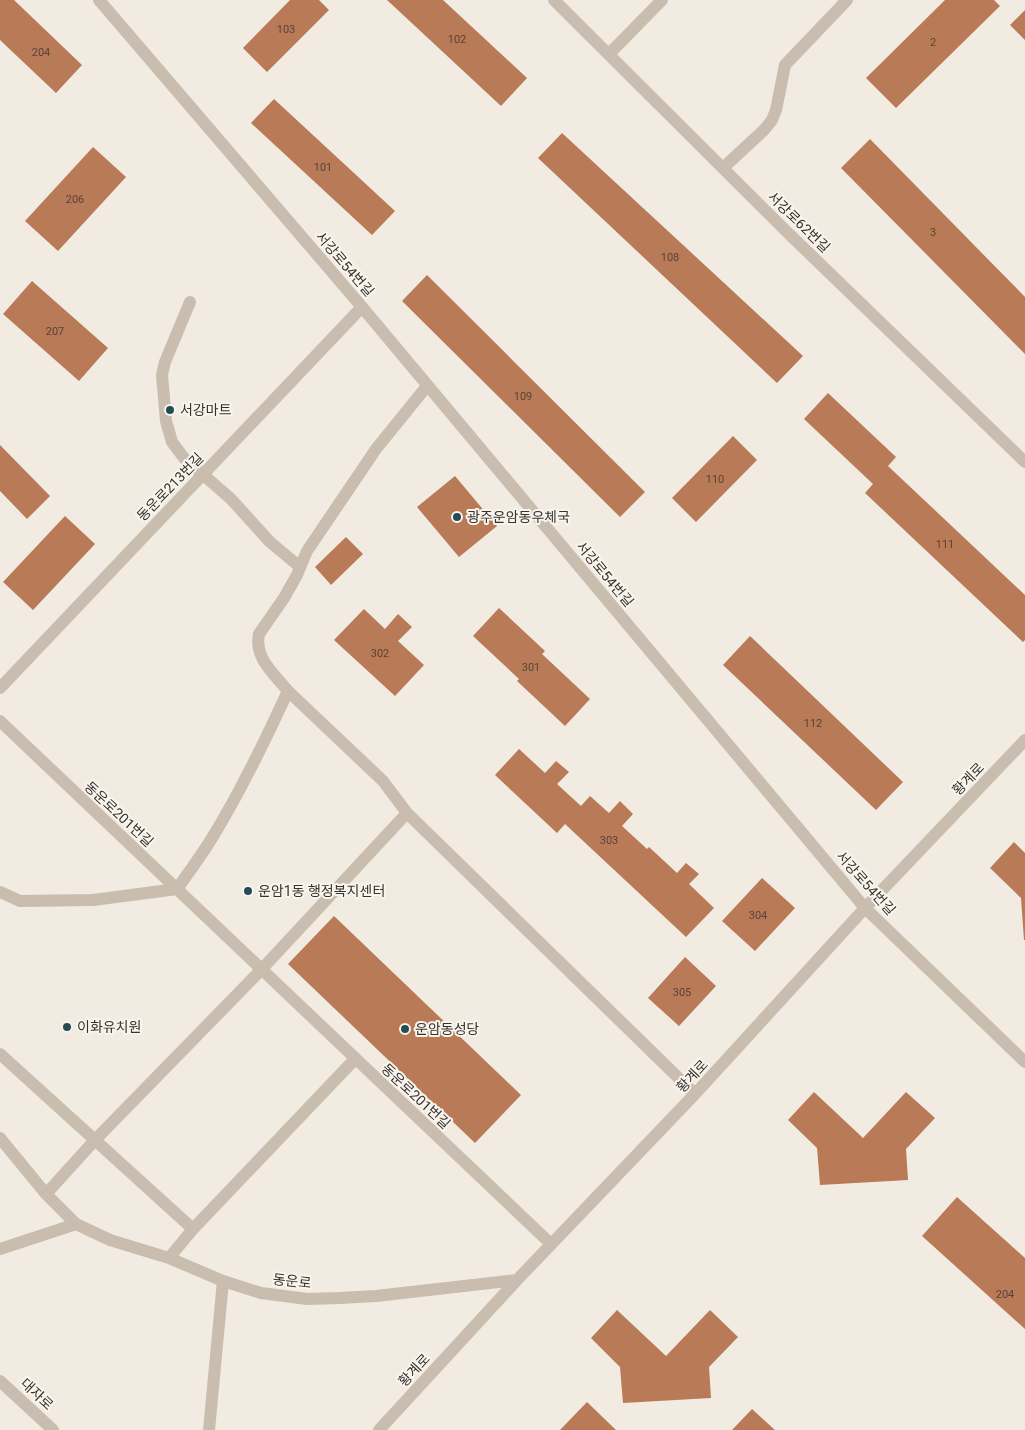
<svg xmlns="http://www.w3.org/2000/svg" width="1025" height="1430" viewBox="0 0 1025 1430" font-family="Roboto,'Noto Sans KR',sans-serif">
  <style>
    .building { fill: #b97a58 }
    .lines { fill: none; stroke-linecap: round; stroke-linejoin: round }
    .lane { stroke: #c8bdae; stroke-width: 12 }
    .street { stroke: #c8bdae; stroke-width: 12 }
    .poi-dot { fill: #254c55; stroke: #f9f5ee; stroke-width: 2 }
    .labels { text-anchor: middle; stroke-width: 4; stroke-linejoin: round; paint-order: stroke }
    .number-label { font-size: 11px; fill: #584337 }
    .street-label { font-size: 14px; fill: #38312c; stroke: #f9f5ee }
    .poi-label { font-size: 14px; fill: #38312c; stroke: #f9f5ee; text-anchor: start }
  </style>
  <rect width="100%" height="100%" fill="#f1ebe1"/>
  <path class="building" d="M0 0H14L82 65 56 93 0 40Z
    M290 0H319L329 10 267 72 243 48Z
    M387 0H443L527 78 501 106Z
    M945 0H994L1000 6 896 108 866 78Z
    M1025 10V40L1010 25Z
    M274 99 395 211 372 235 251 123Z
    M562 133 803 356 777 383 538 158Z
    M870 139 1025 297V354L841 168Z
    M93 147 126 177 58 251 25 221Z
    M427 275 645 492 620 517 402 301Z
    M32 281 108 348 79 381 3 314Z
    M828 393 896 457 888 466 1025 595V640L1023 642 865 493 873 484 804 419Z
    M733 436 757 460 696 522 672 498Z
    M0 445 50 496 27 519 0 491Z
    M455 476 497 526 459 557 417 507Z
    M65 516 95 544 33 610 3 582Z
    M346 537 363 554 331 585 315 567Z
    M499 608 545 651 542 654 590 699 565 726 517 681 519 679 473 636Z
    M364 609 385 629 398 614 412 627 398 641 424 665 395 696 334 640Z
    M750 636 903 782 876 810 723 665Z
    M519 749 545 773 556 761 569 772 557 784 581 806 590 796 609 813 620 801 633 814 622 826 647 849 649 847 677 873 686 863 699 874 689 884 714 908 686 937 565 824 557 833 495 775Z
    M1014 842 1025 853V940H1024L1021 898 990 868Z
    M762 878 795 908 755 951 722 921Z
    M334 916 521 1095 475 1143 288 964Z
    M685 957 716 986 679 1026 648 998Z
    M814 1092 863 1138 906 1092 935 1118 906 1149 908 1180 820 1185 817 1148 788 1120Z
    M957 1197 1025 1258V1329L922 1236Z
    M617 1310 666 1356 710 1310 738 1337 709 1367 711 1398 623 1403 620 1367 591 1338Z
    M587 1402 616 1430H560Z
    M752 1409 775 1430H732Z"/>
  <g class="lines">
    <path class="lane" d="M190 302 165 362 162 375 166 421 172 442 184 458 231 499 270 542 300 567
      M0 892 20 901 93 900 177 889C189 872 201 856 212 838 241 791 265 741 288 691 274 674 254 658 259 634L284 598 297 575 307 551 376 449 427 386
      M209 1430 223 1281"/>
    <path class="street" d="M99 0 362 307 865 908 1025 1062
      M554 0 786 231 1025 462
      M609 54 662 0
      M723 168 764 130 772 120 776 110 785 65 847 0
      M0 688 362 307
      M288 691 383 781 407 813 695 1094
      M0 721 551 1244
      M0 1054 193 1229 169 1258
      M0 1138 46 1194 76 1224 110 1240 169 1258 223 1281 261 1293 307 1299 340 1298 376 1296 517 1280
      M46 1194 95 1140 261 970 407 813
      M193 1229 355 1059
      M0 1249 76 1224
      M0 1381 53 1430
      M379 1430 517 1280 695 1094 865 908 1025 740"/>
  </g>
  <g class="poi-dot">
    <circle cx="170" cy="410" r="5"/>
    <circle cx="457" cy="517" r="5"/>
    <circle cx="248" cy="891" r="5"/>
    <circle cx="67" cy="1027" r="5"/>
    <circle cx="405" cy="1029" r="5"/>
  </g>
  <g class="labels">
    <g class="number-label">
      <text x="286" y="33">103</text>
      <text x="457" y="43">102</text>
      <text x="933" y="46">2</text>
      <text x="41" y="56">204</text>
      <text x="323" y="171">101</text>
      <text x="75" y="203">206</text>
      <text x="933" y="236">3</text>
      <text x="670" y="261">108</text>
      <text x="55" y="335">207</text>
      <text x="523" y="400">109</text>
      <text x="715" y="483">110</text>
      <text x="945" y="548">111</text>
      <text x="380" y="657">302</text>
      <text x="531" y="671">301</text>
      <text x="813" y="727">112</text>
      <text x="609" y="844">303</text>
      <text x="758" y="919">304</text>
      <text x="682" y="996">305</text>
      <text x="1005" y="1298">204</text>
    </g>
    <g class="street-label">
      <text transform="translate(799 222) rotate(44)" y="5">서강로62번길</text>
      <text transform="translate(345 264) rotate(49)" y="5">서강로54번길</text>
      <text transform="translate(170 487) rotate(-46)" y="5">동운로213번길</text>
      <text transform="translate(605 574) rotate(50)" y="5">서강로54번길</text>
      <text transform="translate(968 779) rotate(-46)" y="5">황계로</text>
      <text transform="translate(119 814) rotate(43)" y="5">동운로201번길</text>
      <text transform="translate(866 883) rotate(48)" y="5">서강로54번길</text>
      <text transform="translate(692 1076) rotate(-47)" y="5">황계로</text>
      <text transform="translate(416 1096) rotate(43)" y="5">동운로201번길</text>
      <text transform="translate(292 1281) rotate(6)" y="5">동운로</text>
      <text transform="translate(414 1370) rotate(-47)" y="5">황계로</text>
      <text transform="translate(37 1394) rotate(43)" y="5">대자로</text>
    </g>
    <g class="poi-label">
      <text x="180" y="415">서강마트</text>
      <text x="467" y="522">광주운암동우체국</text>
      <text x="258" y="896">운암1동 행정복지센터</text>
      <text x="77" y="1032">이화유치원</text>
      <text x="415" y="1034">운암동성당</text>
    </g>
  </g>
</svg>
